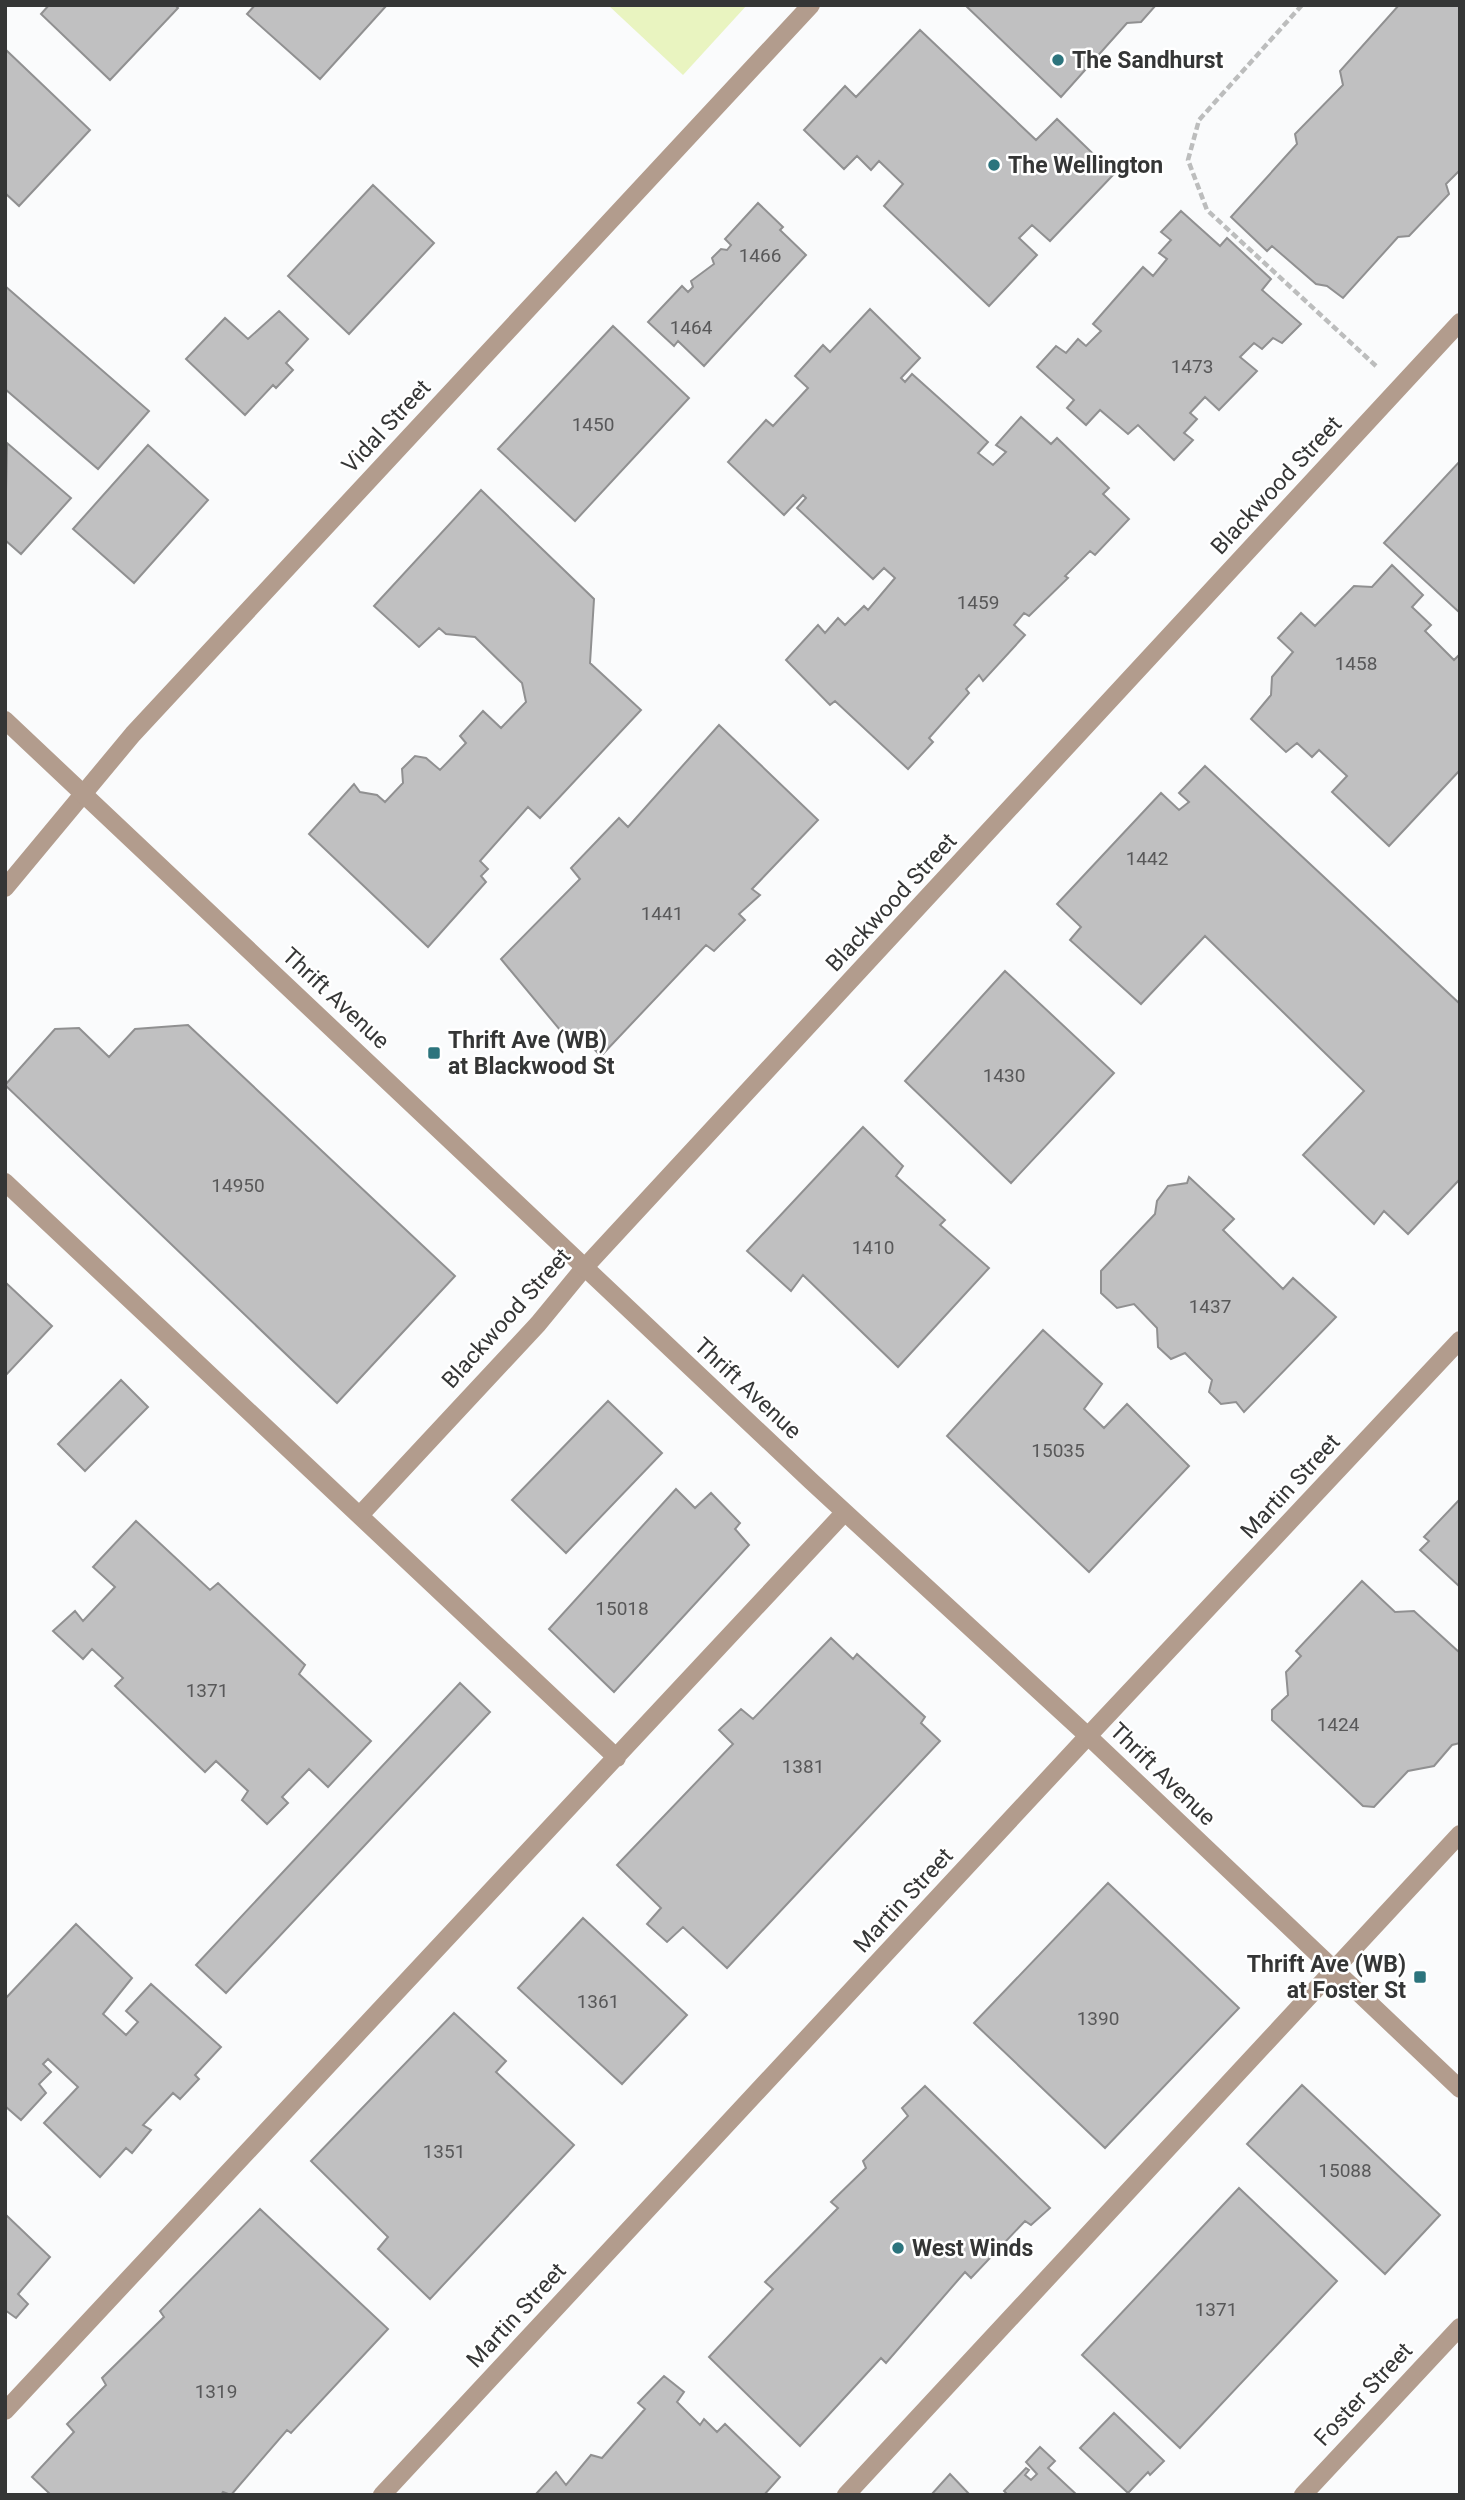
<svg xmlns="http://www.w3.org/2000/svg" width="1465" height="2500" viewBox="0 0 1465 2500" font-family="Roboto,sans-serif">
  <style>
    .green { fill: #e9f4c0 }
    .building { fill: #c0c0c1; stroke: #909091; stroke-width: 2 }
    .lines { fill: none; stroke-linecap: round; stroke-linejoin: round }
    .path { stroke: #bcbdbd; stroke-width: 4.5; stroke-dasharray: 7 3.5; stroke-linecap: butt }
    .service { stroke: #b29c8d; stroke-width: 18 }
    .minor { stroke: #b29c8d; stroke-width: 18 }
    .tertiary { stroke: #b29c8d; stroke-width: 18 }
    .poi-dot { fill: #2c747d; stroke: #fff; stroke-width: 2.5 }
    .labels { text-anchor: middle; stroke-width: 5; stroke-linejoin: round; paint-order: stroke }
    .number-label { font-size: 19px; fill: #585859 }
    .poi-label { font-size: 23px; font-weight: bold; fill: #353636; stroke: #fff; text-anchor: start }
    .street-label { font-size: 23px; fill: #353636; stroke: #fff }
  </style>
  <rect width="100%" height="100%" fill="#fafbfc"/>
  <path class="green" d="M608 5H747L683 75Z"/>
  <path class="building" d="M49 5H175L178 8 110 80 41 14Z
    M255 5H387L320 79 247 14Z
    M965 5H1156L1141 22 1127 23 1061 97Z
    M1399 5H1460V170L1446 184 1449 194 1409 236 1398 237 1343 298 1327 286 1316 284 1272 246 1267 251 1231 217 1297 144 1295 134 1343 85 1340 71Z
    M920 30 1036 140 1057 119 1114 174 1050 241 1032 225 1019 238 1037 255 989 306 884 206 903 184 879 161 871 170 857 156 844 169 804 130 845 86 856 97Z
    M5 49 90 130 19 206 5 193Z
    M373 185 434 243 349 334 288 276Z
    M758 203 783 227 780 230 806 255 704 366 678 341 674 346 648 322 682 286 688 292 693 287 691 281 714 264 712 258 721 249 727 250 731 245 725 239Z
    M1181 211 1220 246 1227 238 1271 279 1262 290 1301 324 1282 343 1273 338 1262 349 1254 343 1240 357 1257 371 1219 410 1205 397 1190 413 1197 419 1184 433 1193 440 1174 460 1138 425 1128 434 1100 410 1086 425 1067 408 1074 400 1037 367 1056 346 1066 353 1078 339 1086 346 1101 331 1093 324 1143 267 1153 276 1167 259 1159 253 1171 240 1161 232Z
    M5 286 149 411 98 469 5 389Z
    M870 309 920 358 901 378 905 382 912 374 988 442 978 453 993 465 1006 452 996 445 1021 417 1051 444 1057 438 1109 488 1103 494 1129 519 1095 555 1090 551 1065 576 1068 578 1029 616 1024 613 1014 625 1025 635 983 681 979 675 966 689 969 693 929 738 933 742 908 769 835 701 830 705 786 660 818 625 825 633 838 618 845 625 864 606 868 610 895 578 884 568 873 579 797 508 806 498 803 495 784 515 728 462 766 420 773 426 808 388 795 376 823 345 830 352Z
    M279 311 308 339 286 363 293 370 276 388 273 385 245 415 186 359 225 318 248 339Z
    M613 326 689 398 575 521 498 449Z
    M7 443 71 498 21 554 5 540Z
    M148 445 208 500 134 583 73 529Z
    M1460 461V613L1384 543Z
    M481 490 594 599 590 663 641 710 540 818 528 807 480 861 488 869 481 876 486 882 428 947 309 834 354 784 360 792 377 795 385 802 403 783 402 769 415 756 426 758 440 770 466 743 460 736 483 711 501 728 526 702 522 683 475 637 446 634 439 628 419 647 374 606Z
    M1392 565 1423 595 1412 607 1431 625 1425 631 1454 660 1460 654V770L1389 846 1332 792 1347 776 1319 750 1312 757 1297 743 1286 752 1251 719 1271 695 1272 677 1293 652 1278 638 1301 613 1315 626 1354 586 1372 587Z
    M719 725 818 820 752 889 760 895 739 914 745 920 714 951 706 945 601 1056 578 1033 570 1042 501 959 580 879 571 868 619 818 628 827Z
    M1205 766 1460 1004V1179L1408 1234 1384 1211 1374 1224 1303 1155 1364 1091 1205 936 1141 1004 1070 940 1081 927 1057 904 1161 793 1179 810 1189 802 1179 793Z
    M1005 971 1114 1073 1011 1183 905 1081Z
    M188 1025 455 1276 337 1403 5 1085 55 1029 79 1028 109 1057 135 1029Z
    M863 1127 903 1166 896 1176 945 1220 940 1225 989 1268 898 1367 803 1275 791 1291 747 1251Z
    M1189 1177 1234 1219 1223 1230 1283 1289 1293 1278 1336 1317 1244 1412 1236 1402 1221 1404 1209 1392 1212 1380 1185 1353 1171 1359 1158 1347 1157 1328 1134 1304 1117 1308 1101 1293V1271L1155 1214 1157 1201 1168 1186 1187 1183Z
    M5 1282 52 1326 5 1376Z
    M1043 1330 1102 1384 1084 1409 1104 1428 1127 1404 1189 1466 1089 1572 947 1436Z
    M121 1380 148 1407 85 1471 58 1444Z
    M608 1401 662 1453 566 1553 512 1500Z
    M676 1489 695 1508 711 1493 740 1523 735 1529 749 1545 614 1692 549 1629Z
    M1460 1499V1587L1420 1550 1429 1541 1424 1537Z
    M136 1521 210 1590 218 1583 305 1665 299 1674 371 1741 328 1787 309 1769 282 1797 288 1803 267 1824 242 1800 248 1791 216 1761 205 1772 115 1686 123 1678 92 1649 83 1659 53 1631 75 1611 83 1621 115 1587 93 1567Z
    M1362 1581 1395 1612 1414 1611 1460 1653V1743L1452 1745 1434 1766 1408 1771 1374 1807 1363 1806 1272 1720V1710L1288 1695 1286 1672 1301 1656 1296 1651Z
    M831 1638 853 1659 857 1654 925 1717 921 1723 940 1741 727 1968 683 1927 667 1942 647 1924 661 1908 617 1865 733 1744 719 1730 741 1709 753 1719Z
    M460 1683 490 1712 226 1993 196 1965Z
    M1108 1883 1239 2008 1105 2148 974 2023Z
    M583 1918 687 2015 622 2084 518 1988Z
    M76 1924 132 1978 103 2014 126 2035 138 2022 126 2011 151 1984 221 2047 195 2075 199 2079 180 2099 173 2093 143 2125 151 2130 132 2153 126 2148 100 2177 44 2123 78 2087 48 2059 43 2064 51 2072 39 2084 46 2093 21 2120 5 2106V1999Z
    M454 2013 506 2061 496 2072 574 2145 430 2299 378 2249 388 2237 311 2161Z
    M1302 2085 1440 2215 1385 2274 1247 2144Z
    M925 2086 1050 2208 1031 2225 1025 2221 971 2278 965 2272 886 2363 881 2358 800 2446 709 2357 773 2289 765 2282 838 2208 831 2202 866 2168 863 2161 908 2116 902 2108Z
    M1239 2188 1337 2281 1180 2448 1082 2355Z
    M260 2209 388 2329 291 2433 287 2430 231 2495 223 2492 221 2495H51L32 2477 74 2432 67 2424 106 2385 102 2378 164 2317 160 2311Z
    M5 2214 50 2257 18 2294 28 2304 16 2318 5 2310Z
    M664 2376 684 2392 677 2402 700 2425 704 2419 717 2432 725 2424 780 2477 764 2495H535L556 2472 566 2485 591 2455 602 2458 645 2409 638 2403Z
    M1114 2413 1164 2461 1150 2475 1148 2472 1128 2493 1080 2448Z
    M1040 2447 1055 2461 1048 2468 1077 2495H1008L1004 2491 1026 2468 1029 2470 1025 2475 1031 2480 1037 2474 1026 2462Z
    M950 2474 970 2495H931Z"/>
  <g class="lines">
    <path class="path" d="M1302 5 1199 120 1188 160 1207 210 1376 366"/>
    <path class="service" d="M5 1182 617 1758
      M5 2411 844 1513
      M846 2495 1460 1834"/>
    <path class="minor" d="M5 888 133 734 811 5
      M360 1515 538 1324 584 1268 1460 322
      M382 2495 1088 1736
      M1303 2495 1460 2327"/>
    <path class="tertiary" d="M5 720 811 1481 1088 1736 1460 2089
      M1088 1736 1460 1340"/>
  </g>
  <g class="poi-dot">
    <circle cx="1058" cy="60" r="7"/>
    <circle cx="994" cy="165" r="7"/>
    <rect x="427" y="1046" width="14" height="14" rx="3.5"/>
    <rect x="1413" y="1970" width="14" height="14" rx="3.5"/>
    <circle cx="898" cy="2248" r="7"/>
  </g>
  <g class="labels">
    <g class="number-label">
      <text x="760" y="262">1466</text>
      <text x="691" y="334">1464</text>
      <text x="1192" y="373">1473</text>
      <text x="593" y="431">1450</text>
      <text x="978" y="609">1459</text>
      <text x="1356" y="670">1458</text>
      <text x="1147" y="865">1442</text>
      <text x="662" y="920">1441</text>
      <text x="1004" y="1082">1430</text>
      <text x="238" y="1192">14950</text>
      <text x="873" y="1254">1410</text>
      <text x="1210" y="1313">1437</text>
      <text x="1058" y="1457">15035</text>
      <text x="622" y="1615">15018</text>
      <text x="207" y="1697">1371</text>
      <text x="1338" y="1731">1424</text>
      <text x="803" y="1773">1381</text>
      <text x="598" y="2008">1361</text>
      <text x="1098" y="2025">1390</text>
      <text x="444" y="2158">1351</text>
      <text x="1345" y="2177">15088</text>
      <text x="1216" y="2316">1371</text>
      <text x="216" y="2398">1319</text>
    </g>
    <g class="poi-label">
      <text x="1072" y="68">The Sandhurst</text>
      <text x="1008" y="173">The Wellington</text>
      <text x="448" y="1048">Thrift Ave (WB)<tspan x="448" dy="26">at Blackwood St</tspan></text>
      <text x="1406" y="1972" text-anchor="end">Thrift Ave (WB)<tspan x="1406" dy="26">at Foster St</tspan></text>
      <text x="912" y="2256">West Winds</text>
    </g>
    <g class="street-label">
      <text transform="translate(386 426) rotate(-47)" y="8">Vidal Street</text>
      <text transform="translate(1276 485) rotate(-47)" y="8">Blackwood Street</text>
      <text transform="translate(891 902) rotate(-47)" y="8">Blackwood Street</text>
      <text transform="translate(336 998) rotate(43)" y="8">Thrift Avenue</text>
      <text transform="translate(506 1318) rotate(-48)" y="8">Blackwood Street</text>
      <text transform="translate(748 1388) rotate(43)" y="8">Thrift Avenue</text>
      <text transform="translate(1290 1486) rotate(-47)" y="8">Martin Street</text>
      <text transform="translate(1163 1774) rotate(44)" y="8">Thrift Avenue</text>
      <text transform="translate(903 1900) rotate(-47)" y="8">Martin Street</text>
      <text transform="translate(516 2315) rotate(-47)" y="8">Martin Street</text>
      <text transform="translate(1363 2394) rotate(-47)" y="8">Foster Street</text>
    </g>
  </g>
  <rect width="1465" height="2500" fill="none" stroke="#353636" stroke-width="14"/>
</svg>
